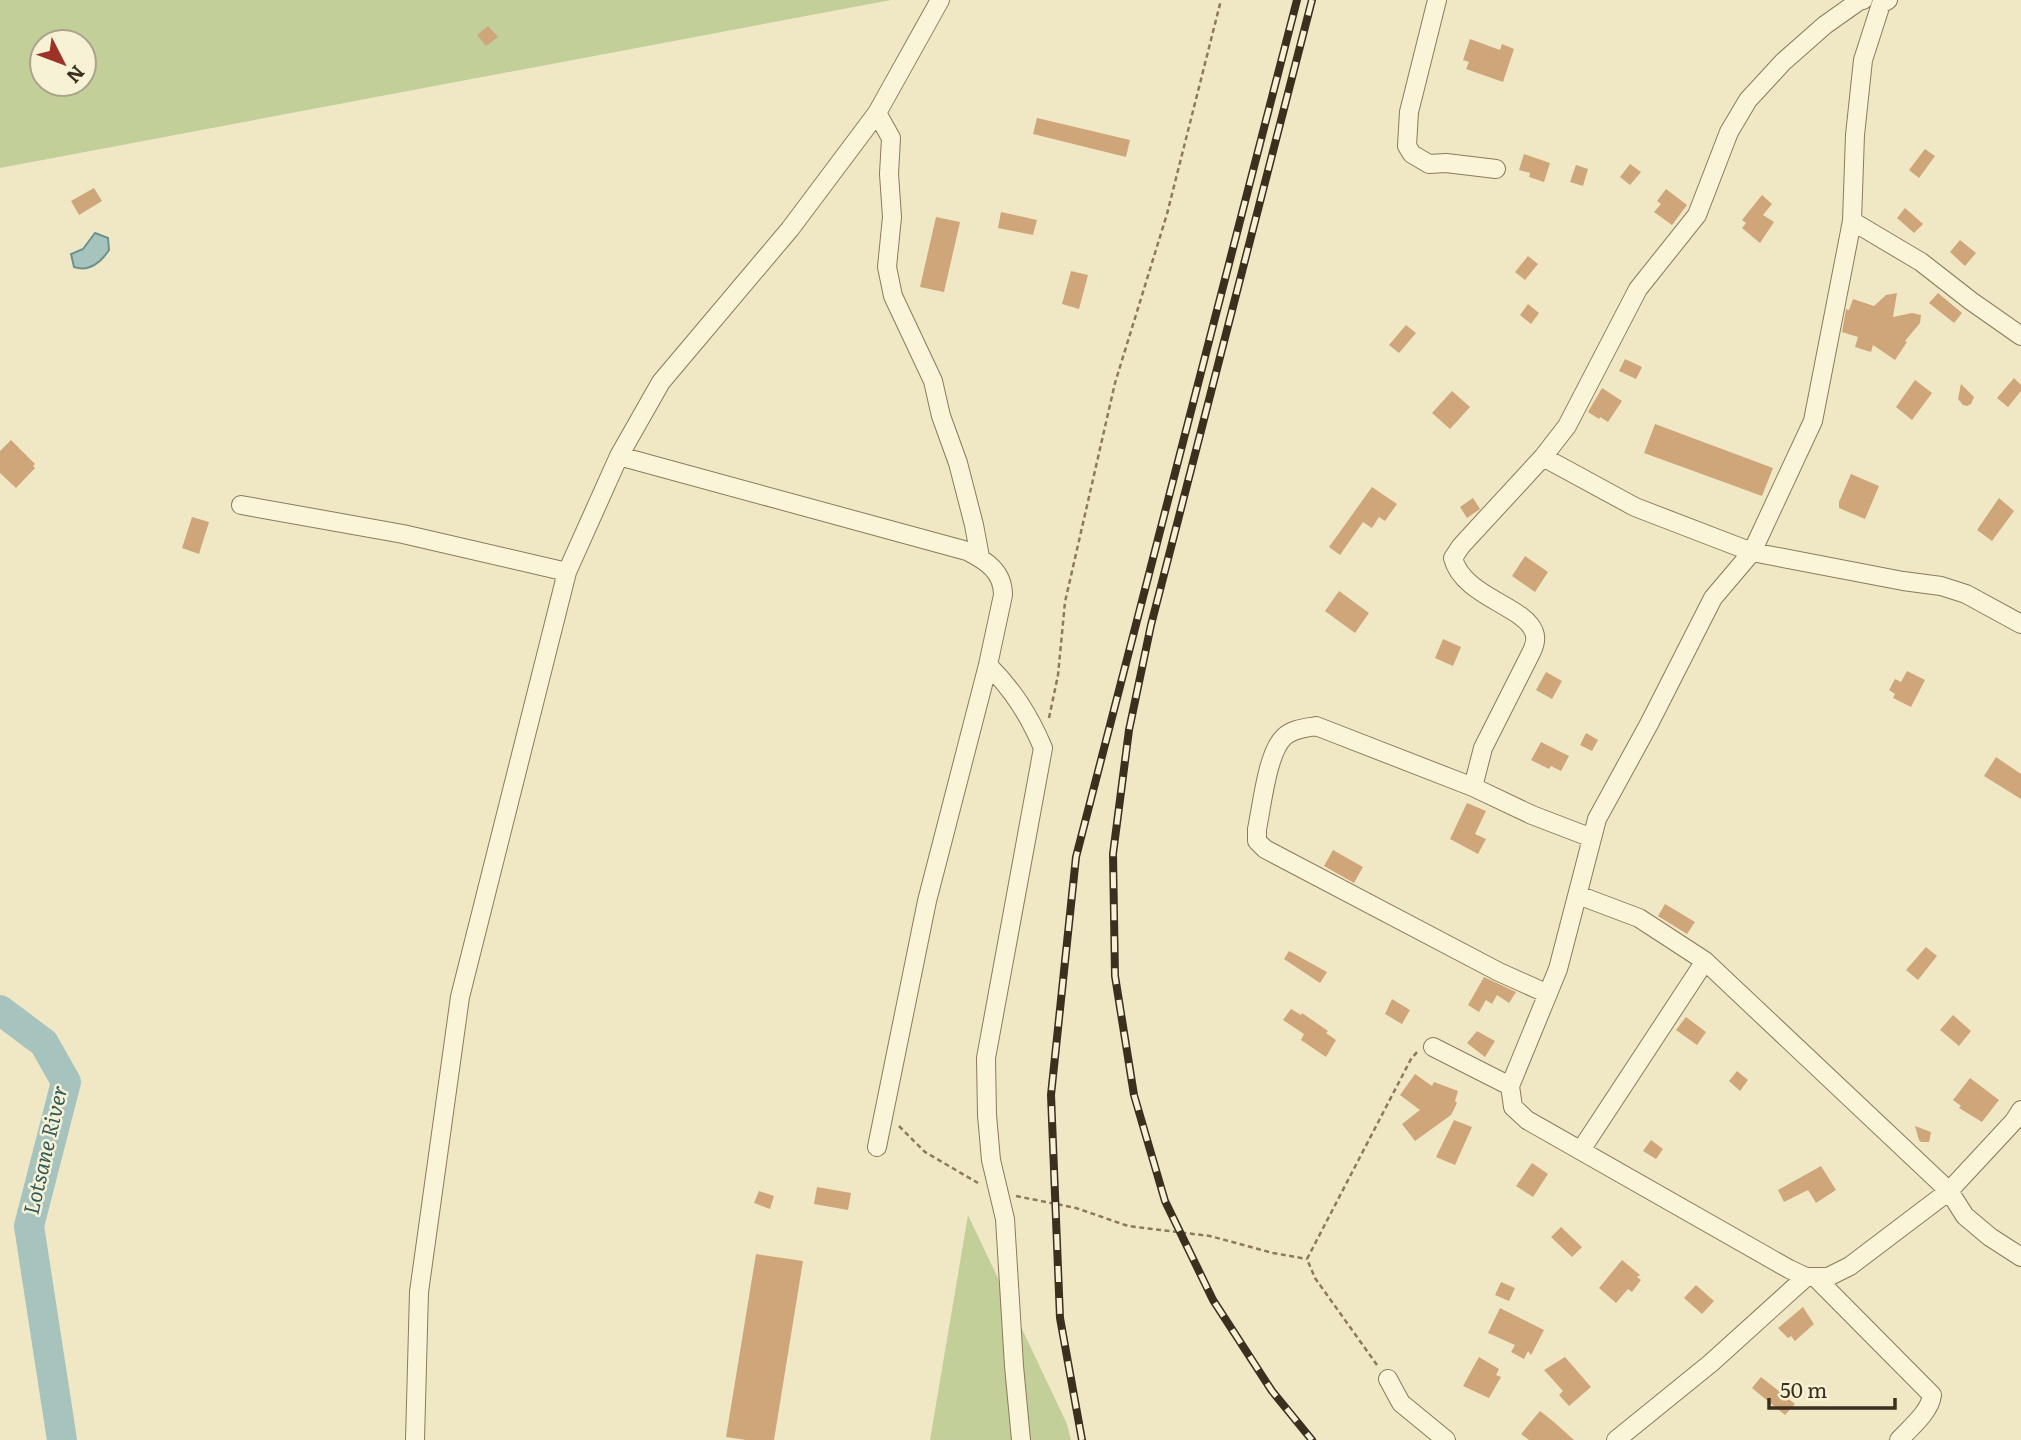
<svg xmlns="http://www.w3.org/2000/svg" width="2021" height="1440" viewBox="0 0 2021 1440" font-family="Literata,serif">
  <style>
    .green { fill: #c2cf98; fill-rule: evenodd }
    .water { fill: #a6c3be; stroke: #6c928d; stroke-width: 2 }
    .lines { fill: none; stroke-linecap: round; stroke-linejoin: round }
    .river { stroke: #a6c3be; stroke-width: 30 }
    .building { fill: #cfa679 }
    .street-casing { stroke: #8c7a5a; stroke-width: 20 }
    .path { stroke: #8c7a5a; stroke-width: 2.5; stroke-dasharray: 5 3.5; stroke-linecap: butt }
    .street { stroke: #faf4d8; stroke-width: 18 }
    .rail-casing { stroke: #3b2f1e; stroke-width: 8 }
    .rail { stroke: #f7f1d5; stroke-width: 5; stroke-dasharray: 16; stroke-linecap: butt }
    .labels { text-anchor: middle; stroke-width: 5; stroke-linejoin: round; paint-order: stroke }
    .water-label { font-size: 21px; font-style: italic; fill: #2d595b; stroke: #f7f1d5 }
  </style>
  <rect width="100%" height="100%" fill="#f0e8c5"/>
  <path class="green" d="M0 0H891L0 168ZM42 42H84V84H42Z
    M968 1215 1067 1424 1071 1440H930Z"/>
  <path class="water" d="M95 233 108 238 109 250C101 262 89 272 74 267L71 254 83 249Z"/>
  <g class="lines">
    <path class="river" d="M0 1010 44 1043 66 1082 29 1226 62 1440"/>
  </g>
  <path class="building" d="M488 26 498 37 486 46 477 35Z
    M1470 39 1500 50 1502 44 1514 49 1503 82 1466 69 1469 62 1463 60Z
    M1037 118 1130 140 1126 157 1033 134Z
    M1925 149 1935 156 1919 178 1909 170Z
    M1524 154 1550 163 1544 182 1529 177 1530 173 1519 170Z
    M1630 164 1641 172 1630 185 1620 177Z
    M1576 165 1588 169 1583 186 1570 182Z
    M94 188 102 201 79 215 71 201Z
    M1666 189 1687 205 1672 225 1654 212 1661 204 1657 201Z
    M1762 195 1772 204 1763 215 1774 222 1760 243 1742 228 1746 223 1742 220Z
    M1905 208 1923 224 1914 233 1897 218Z
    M1001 212 1037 220 1033 235 998 228Z
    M936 217 960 222 944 292 920 287Z
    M1960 240 1976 253 1965 266 1950 252Z
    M1528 256 1538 264 1525 280 1515 272Z
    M1071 271 1088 275 1079 309 1062 304Z
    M1897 293 1893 317 1912 313 1921 315 1920 323 1905 341 1907 342 1895 360 1873 345 1871 352 1855 347 1858 337 1842 332 1846 309 1849 310 1853 299 1874 306 1886 295Z
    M1938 293 1962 313 1954 323 1929 303Z
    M1528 304 1539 313 1531 324 1520 315Z
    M1406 325 1416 333 1399 353 1389 345Z
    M1625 359 1642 367 1636 379 1619 371Z
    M2014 378 2021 385V391L2008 407 1997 398Z
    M1915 380 1932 393 1912 420 1896 407Z
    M1961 384 1974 397 1971 404 1967 406 1963 405 1958 399Z
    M1602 388 1622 401 1608 422 1600 417 1599 419 1588 412Z
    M1452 391 1470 407 1450 429 1432 413Z
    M1655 424 1773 468 1762 496 1644 453Z
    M11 440 35 464 33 466 35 468 16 488 0 473V451Z
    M1851 474 1879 486 1865 519 1839 508V502Z
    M1372 487 1397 504 1385 521 1379 517 1372 528 1363 522 1340 555 1329 547Z
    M1473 498 1480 509 1467 518 1460 507Z
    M1999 498 2014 511 1992 541 1977 530Z
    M192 517 209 522 199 554 182 548Z
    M1525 556 1548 572 1535 592 1512 576Z
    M1339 591 1369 613 1355 633 1325 611Z
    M1443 639 1461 647 1453 666 1435 658Z
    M1907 671 1925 680 1911 707 1893 698 1895 694 1889 690 1895 679 1901 682Z
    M1546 672 1562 681 1552 699 1536 690Z
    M1586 733 1598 740 1592 751 1580 745Z
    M1541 742 1569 756 1561 771 1551 766 1549 769 1531 760Z
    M1996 757 2021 774V799L1984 776Z
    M1467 803 1486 811 1475 834 1486 839 1478 854 1450 839Z
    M1333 850 1363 867 1354 883 1324 866Z
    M1665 904 1695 922 1687 934 1658 916Z
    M1926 947 1937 956 1918 980 1906 970Z
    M1289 951 1327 972 1320 983 1284 959Z
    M1484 977 1516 992 1509 1003 1497 995 1492 1004 1486 1000 1479 1012 1468 1005Z
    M1392 999 1410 1010 1402 1024 1385 1014Z
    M1291 1009 1301 1015 1302 1013 1328 1031 1326 1033 1336 1040 1326 1057 1301 1040 1304 1034 1283 1020Z
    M1953 1015 1971 1031 1959 1046 1940 1030Z
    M1686 1017 1706 1032 1697 1045 1676 1030Z
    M1477 1031 1495 1041 1485 1057 1467 1043Z
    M1737 1071 1748 1080 1740 1091 1729 1081Z
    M1415 1074 1432 1086 1434 1082 1458 1091 1455 1101 1457 1103 1451 1115 1415 1141 1402 1124 1420 1110 1400 1095Z
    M1970 1078 1999 1100 1982 1122 1959 1108 1961 1106 1953 1100Z
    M1454 1120 1472 1127 1455 1165 1436 1157Z
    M1915 1126 1931 1132 1929 1142H1921L1919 1140Z
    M1651 1140 1663 1149 1656 1159 1643 1151Z
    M1532 1163 1548 1174 1533 1197 1516 1186Z
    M1821 1166 1836 1190 1816 1203 1808 1190 1784 1202 1778 1190Z
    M817 1187 851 1193 848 1210 814 1204Z
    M759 1191 774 1196 770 1209 754 1203Z
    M1561 1227 1582 1247 1572 1257 1551 1237Z
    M756 1254 803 1261 774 1440H746L726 1437Z
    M1622 1260 1640 1275 1637 1277 1641 1280 1632 1292 1628 1289 1616 1303 1599 1288Z
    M1501 1282 1515 1288 1509 1301 1495 1295Z
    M1696 1285 1714 1301 1702 1314 1684 1298Z
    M1803 1307 1814 1324 1795 1341 1791 1336 1788 1338 1778 1328Z
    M1500 1308 1544 1330 1531 1355 1528 1351 1524 1359 1511 1352 1515 1345 1488 1333Z
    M1479 1357 1499 1369 1496 1375 1501 1377 1489 1398 1463 1386Z
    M1565 1357 1591 1387 1569 1406 1559 1395 1563 1391 1544 1370Z
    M1761 1377 1795 1404 1785 1415 1752 1388Z
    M1540 1411 1554 1422 1574 1440H1529L1521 1434Z"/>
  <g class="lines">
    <g class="street-casing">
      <path id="street" d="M1437 0 1409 112 1407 146 1412 154 1429 164 1446 163 1496 169
        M1888 0 1881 4 1863 60 1855 135 1852 221 1813 421 1752 552 1713 598 1649 724 1597 819 1558 969 1510 1086 1513 1107 1527 1120 1789 1269 1806 1277H1828L1850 1266 1949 1191 2014 1121 2021 1110
        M877 113 891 138 889 174 892 217 887 267 893 296 933 381 941 416 958 463 974 525 980 557
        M1852 221 1921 262 1971 301 2021 336
        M619 456 967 551C987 561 1003 572 1003 595L988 665 927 901 877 1147
        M1543 457 1635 507 1752 552 1903 581 1941 586 1966 594 2021 624
        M241 505 403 534 567 572
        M988 665C1013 690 1029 715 1043 748L986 1058 987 1115 991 1160 1005 1219 1014 1366 1021 1440
        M1473 787 1316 726C1306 728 1292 729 1284 737 1267 753 1262 806 1257 829V841L1265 849 1499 972 1548 994
        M1592 838 1532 815 1473 787 1483 748 1531 653C1534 647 1537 639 1534 632 1525 606 1463 597 1453 558L1461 546 1543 457 1567 426 1638 289 1697 215 1729 132 1748 100 1783 62 1825 25 1859 1 1863 0
        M1578 895 1639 918 1705 961 1949 1191 1965 1216 1990 1237 2021 1257
        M1433 1047 1510 1086
        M1581 1150 1705 961
        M1815 1277 1932 1395C1930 1412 1910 1428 1899 1440
        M1388 1379 1401 1403 1446 1440
        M415 1440 419 1292 460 997 567 572 619 456 661 382 790 229 877 113 940 0
        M1616 1440 1711 1363 1806 1277"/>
    </g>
    <path class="path" d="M1049 718 1058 675 1065 602 1115 383 1167 214 1221 0
      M899 1126 925 1152 978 1183
      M1016 1196 1076 1208 1128 1226 1210 1236 1273 1253 1307 1259
      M1377 1365 1315 1278 1307 1259 1411 1059 1418 1051"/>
    <use href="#street" class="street"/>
    <g class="rail-casing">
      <path id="rail" d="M1312 0 1151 625 1129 730 1113 854 1115 976 1134 1095 1165 1201 1213 1300 1272 1391 1312 1440
        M1082 1440 1060 1318 1051 1095 1076 857 1297 0"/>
    </g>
    <use href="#rail" class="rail"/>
  </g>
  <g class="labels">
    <g class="water-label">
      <text transform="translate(46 1150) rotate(-77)" y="7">Lotsane River</text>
    </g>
  </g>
  <g transform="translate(63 63) rotate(132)"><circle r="33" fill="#f7f1d5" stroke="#aca38c" stroke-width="2"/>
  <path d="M0-5L12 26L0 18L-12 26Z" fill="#9d3327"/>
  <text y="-10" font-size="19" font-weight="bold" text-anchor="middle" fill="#3b2f1e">N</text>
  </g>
  <path d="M1769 1398v10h126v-10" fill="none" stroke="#3b2f1e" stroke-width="3.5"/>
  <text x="1780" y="1398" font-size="21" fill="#3b2f1e" stroke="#f7f1d5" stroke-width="5" paint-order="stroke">50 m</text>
</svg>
